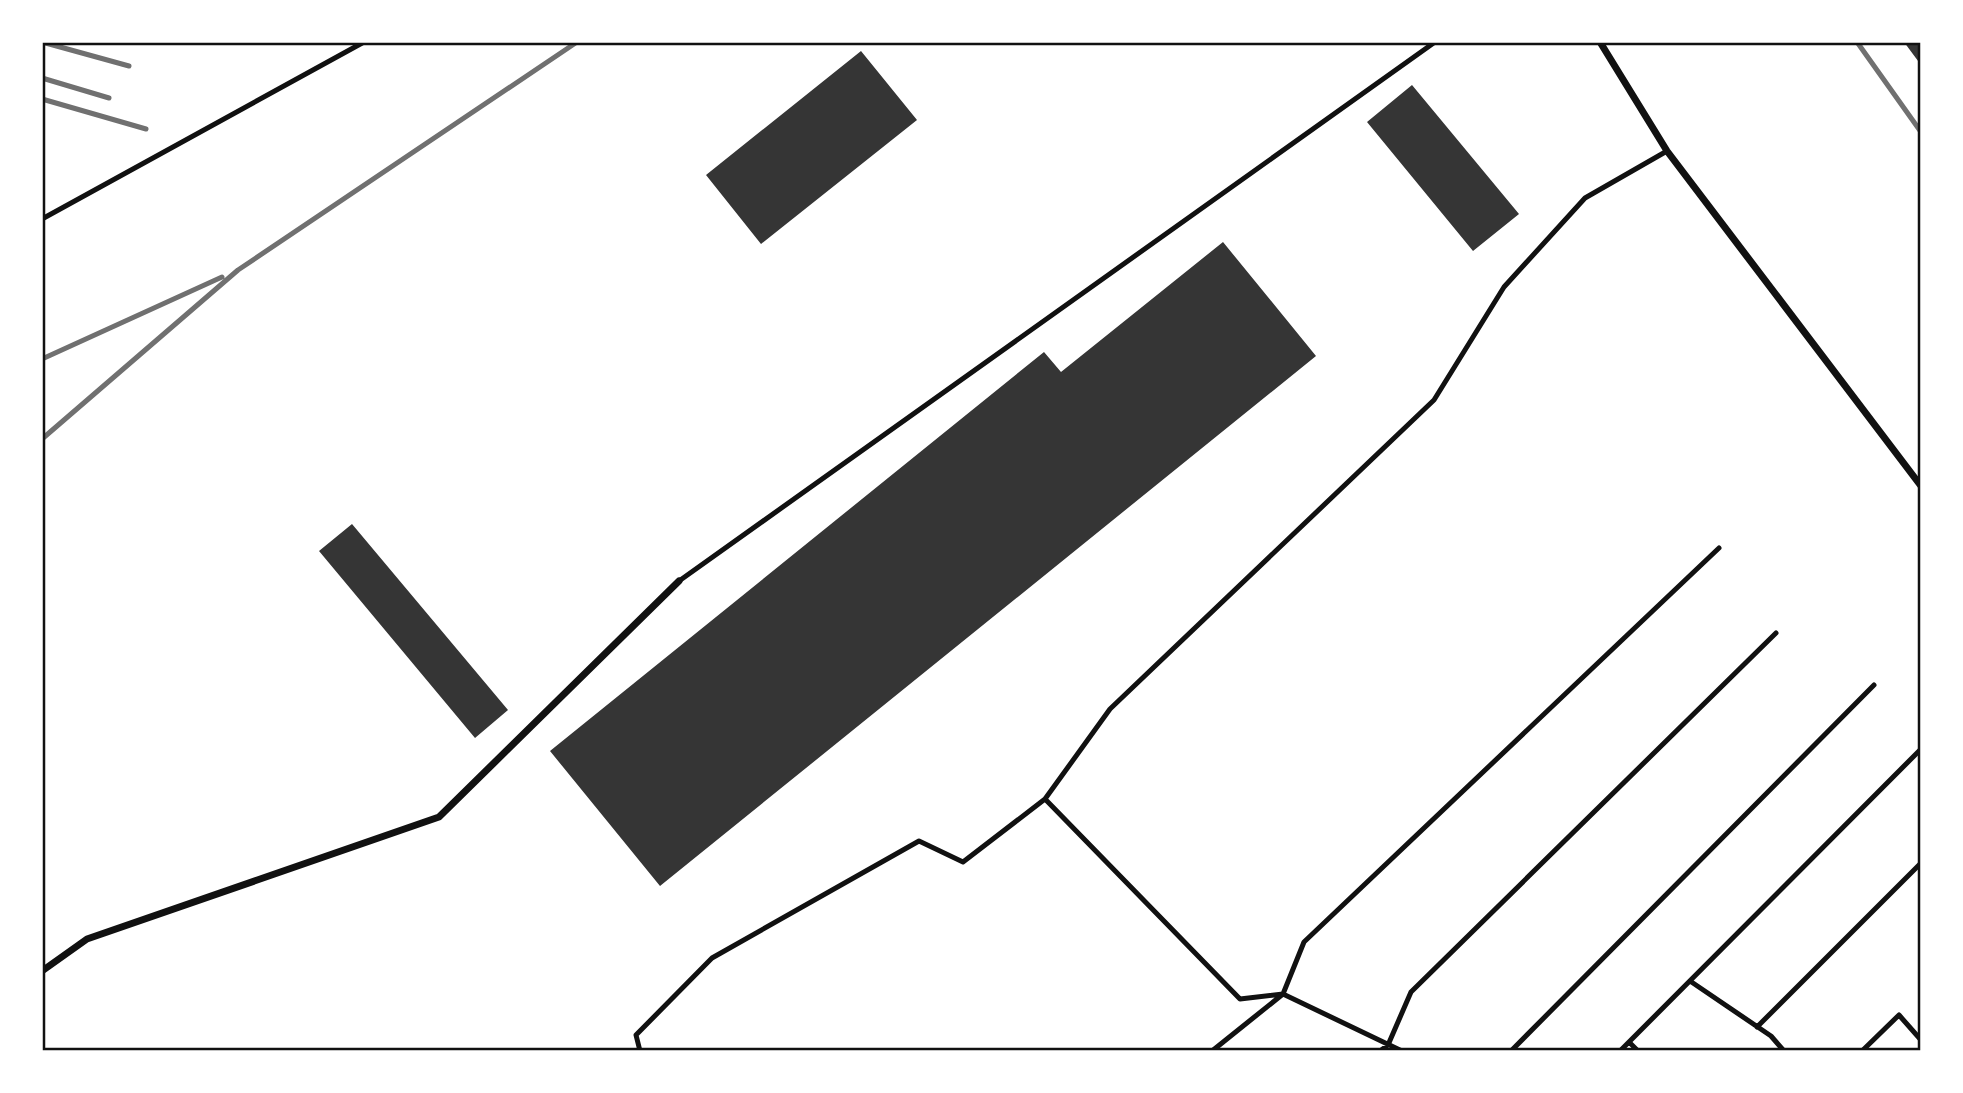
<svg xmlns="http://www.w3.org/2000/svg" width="1963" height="1093" viewBox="0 0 1963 1093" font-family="'Work Sans',sans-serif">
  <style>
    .building { fill: #353535 }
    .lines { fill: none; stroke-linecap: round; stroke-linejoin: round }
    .service { stroke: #111; stroke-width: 5 }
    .minor { stroke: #111; stroke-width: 7 }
    .rail { stroke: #707070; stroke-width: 5 }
    .neatline { fill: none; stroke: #111; stroke-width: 2.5 }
  </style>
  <rect width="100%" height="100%" fill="#fff"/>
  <path class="building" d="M1904 42H1921V65Z
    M861 51 917 120 761 244 706 175Z
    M1412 85 1519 214 1473 251 1367 122Z
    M1223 242 1316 356 660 886 550 751 1044 352 1061 372Z
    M352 524 508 710 475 738 319 551Z"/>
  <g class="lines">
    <path class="service" d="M42 219 364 42
      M679 581 1435 42
      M1045 799 1240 999 1283 994 1402 1051
      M1690 981 1771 1036 1784 1051
      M1757 1027 1921 863
      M1629 1042 1638 1051
      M640 1051 636 1035 712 958 919 841 963 862 1045 799 1110 709 1434 400 1504 287 1585 198 1667 151
      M1212 1051 1283 994 1304 942 1719 548
      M1380 1051 1388 1045 1411 992 1776 633
      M1511 1051 1874 685
      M1620 1051 1921 749
      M1862 1051 1899 1015 1921 1040"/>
    <path class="minor" d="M1600 42 1667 151 1921 486
      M42 971 87 939 439 817 679 581"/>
    <path class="rail" d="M42 42 129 66
      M1857 42 1921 132
      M42 78 109 98
      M42 99 146 129
      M42 359 222 277
      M42 439 238 270 577 42"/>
  </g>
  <rect width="1963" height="1093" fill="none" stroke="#ffffff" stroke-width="88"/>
  <rect x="44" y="44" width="1875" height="1005" class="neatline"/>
</svg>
